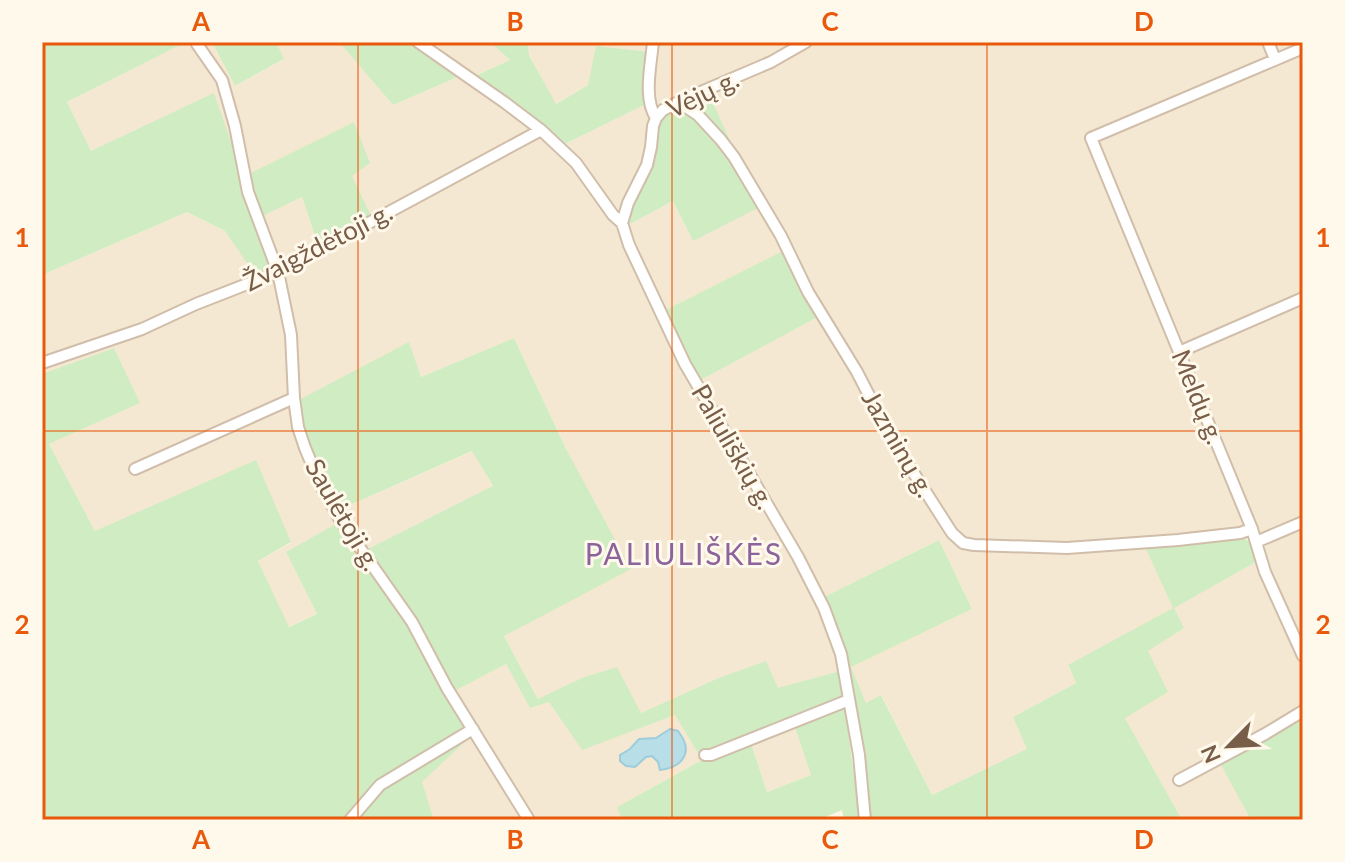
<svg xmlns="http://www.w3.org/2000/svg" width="1345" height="862" viewBox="0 0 1345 862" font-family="Lato,sans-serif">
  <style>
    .residential { fill: #f5e8d2 }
    .green { fill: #d0ecc2; fill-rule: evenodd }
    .water { fill: #b8dee8; stroke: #9dcddb; stroke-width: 2 }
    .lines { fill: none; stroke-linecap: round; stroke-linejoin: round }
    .street-casing { stroke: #d0beaa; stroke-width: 14 }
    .street { stroke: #fff; stroke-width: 10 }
    .grid { fill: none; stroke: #e8590c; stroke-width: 2; stroke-opacity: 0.55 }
    .labels { text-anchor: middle; stroke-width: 6; stroke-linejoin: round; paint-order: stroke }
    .street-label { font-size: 26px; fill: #785d48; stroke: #fff9ec }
    .quarter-label { font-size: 30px; letter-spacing: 2px; fill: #8d639c; stroke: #fff9ec }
    .neatline { fill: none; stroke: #e8590c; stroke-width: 3 }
    .grid-label { font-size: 26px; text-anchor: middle; font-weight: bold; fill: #e8590c }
  </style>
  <rect width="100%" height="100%" fill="#fdf6e4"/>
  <path class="residential" d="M186 42H212L235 86 283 60 276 42H339L393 105 460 76 541 136 585 179 613 219 660 325 682 368 816 599 840 671 778 689 766 662 716 679 641 713 582 678 539 700 504 636 550 610 566 449 514 338 421 377 408 342 339 510 473 451 493 487 356 555 286 552 317 614 288 627 258 561 291 543 95 531 49 444 139 403 114 349 42 374V275L187 212 225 231 302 197 318 245 371 216 243 177 91 152 67 102Z
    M431 42H490L510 60 475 76Z
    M528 42H1303V519L1266 535 1261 533 1255 522 1238 528 1199 534 1074 544 977 540 960 534 957 542 1145 547 1174 607 1256 562 1259 576 1303 666V715L1221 763 1251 820H1182L1125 718 1068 666 1076 683 1013 717 1028 749 932 795 882 696 866 703 850 667 972 609 939 540 824 597 699 381 816 318 662 312 626 226 673 201 693 241 660 119 652 170 625 221 563 145 646 104 588 85 555 104 529 54Z
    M1303 527V647L1266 559 1264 551 1266 544 1271 540Z
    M506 664 530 707 549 701 582 749 675 715 702 760 617 807 622 820H434L421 782 469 737 445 696Z
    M795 726 811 775 767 792 751 743Z"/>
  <path class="green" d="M51 42H186L67 102 91 151 214 93 243 177 354 122 370 163 352 176 371 216 318 245 302 197 256 219 273 269 256 276 225 231 187 212 42 275V46Z
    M212 42H276L284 59 235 86Z
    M339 42H412L460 76 393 105Z
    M490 42H528L529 55 556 104 588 85 596 46 649 52 646 104 563 145 475 76 510 60Z
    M708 92 760 207 693 241 673 201 626 226 625 221 652 170 660 119 670 109Z
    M781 252 816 318 699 381 662 312Z
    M514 338 566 449 631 569 504 636 538 699 582 678 617 667 641 713 716 679 766 661 778 688 840 671 860 820H844L842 810 818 820H622L617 807 702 760 675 715 582 750 549 702 530 708 506 664 445 696 470 737 422 782 434 820H42V374L114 348 140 403 49 444 95 531 256 460 291 542 258 561 289 627 317 614 286 552 336 524 356 555 493 486 472 451 339 510 314 462 297 401 409 342 421 377ZM795 727 811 775 767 792 751 743Z
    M1241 537C1253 541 1254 550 1256 562L1174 608 1184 628 1148 651 1168 692 1125 718 1182 820H869L865 764 844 651 824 597 939 540 972 609 851 667 866 703 881 695 932 795 1027 749 1013 717 1076 683 1068 665 1173 608 1145 547Z
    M1303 715V820H1251L1220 763Z"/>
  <path class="water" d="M670 729 678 731C694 751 684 767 660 770L658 762 652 756 646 757 635 767 626 766 620 761V755L630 749 639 739 656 738Z"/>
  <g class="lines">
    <g class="street-casing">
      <path id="street" d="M418 42 504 102 541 130 576 163 613 215 622 223 629 245 685 364 798 557 824 608 841 654 859 755 865 820
        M653 42C651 65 643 98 656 118
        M1268 42 1275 59
        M197 44 222 80 235 126 248 192 278 272 291 335 294 398 298 427 305 448 321 486 339 518 412 622 447 688 529 820
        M1303 48 1091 138 1252 529 1265 572 1303 656
        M682 100 686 107 698 115 721 140 734 157 781 236 808 292 857 372 890 436 952 533 963 543 974 545 1067 548 1178 540 1240 533 1252 529
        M622 223 628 203 647 165 651 147 653 126 656 118 663 110 682 100 771 62 806 42
        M1179 352 1303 298
        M42 363 142 329 196 304 278 272 541 130
        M135 469 294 398
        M1256 542 1303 522
        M705 755H711L849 700
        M1179 780 1265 734 1303 711
        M350 820 380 785 473 729"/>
    </g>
    <use href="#street" class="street"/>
  </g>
  <path class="grid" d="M358 42V820M672 42V820M987 42V820M42 431H1303"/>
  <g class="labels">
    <g class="street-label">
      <text transform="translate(703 94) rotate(-26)" y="9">Vėjų g.</text>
      <text transform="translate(318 247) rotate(-27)" y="9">Žvaigždėtoji g.</text>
      <text transform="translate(1198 397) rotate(68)" y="9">Meldų g.</text>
      <text transform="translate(898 444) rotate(60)" y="9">Jazminų g.</text>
      <text transform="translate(733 447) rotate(60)" y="9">Paliuliškių g.</text>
      <text transform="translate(343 515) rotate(60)" y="9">Saulėtoji g.</text>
    </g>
    <g class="quarter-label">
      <text x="684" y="565">PALIULIŠKĖS</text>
    </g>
  </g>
  <rect width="1345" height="862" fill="none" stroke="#fff9ec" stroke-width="88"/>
  <g transform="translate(1229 746) rotate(246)" stroke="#fff9ec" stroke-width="6" paint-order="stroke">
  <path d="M0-6L14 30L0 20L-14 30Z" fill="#785d48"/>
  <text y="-12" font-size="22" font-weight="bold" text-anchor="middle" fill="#785d48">N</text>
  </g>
  <rect x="44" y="44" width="1257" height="774" class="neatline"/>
  <g class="grid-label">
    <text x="201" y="31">A</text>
    <text x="515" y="31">B</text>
    <text x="830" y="31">C</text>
    <text x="1144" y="31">D</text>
    <text x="22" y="247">1</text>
    <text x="1323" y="247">1</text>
    <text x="22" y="634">2</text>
    <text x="1323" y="634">2</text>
    <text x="201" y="849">A</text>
    <text x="515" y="849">B</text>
    <text x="830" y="849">C</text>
    <text x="1144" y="849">D</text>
  </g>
</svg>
